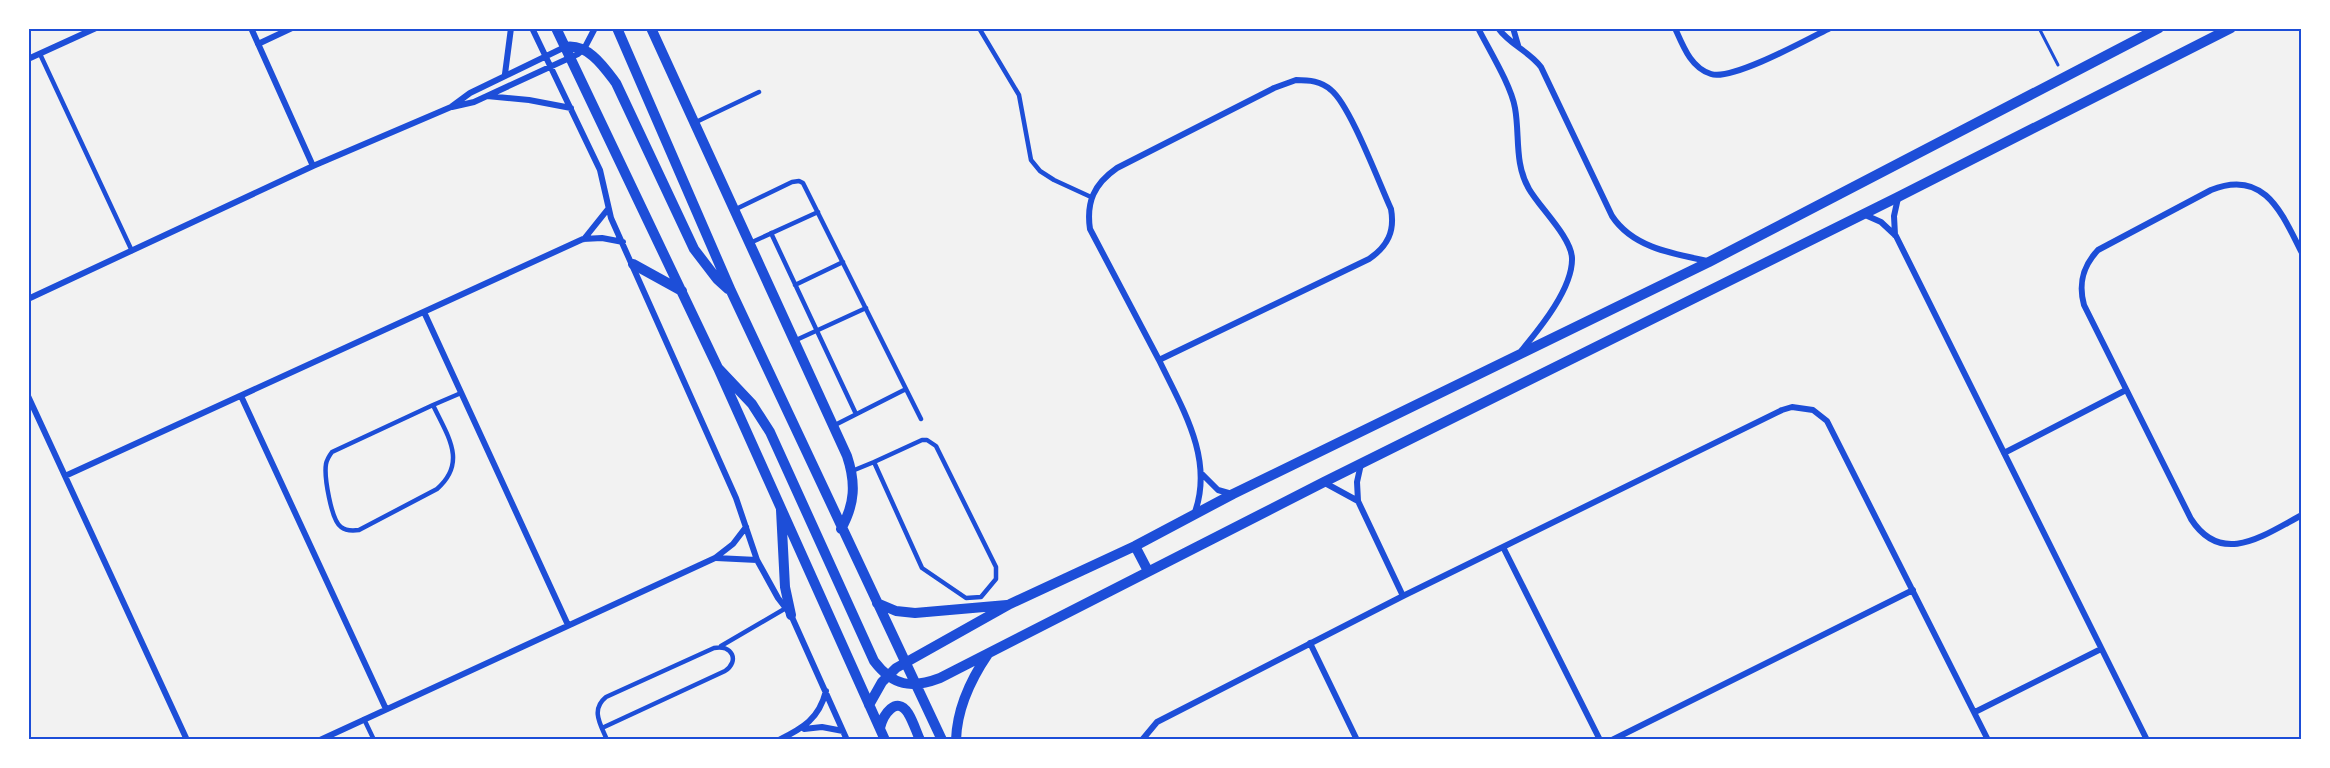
<svg xmlns="http://www.w3.org/2000/svg" width="2330" height="768" viewBox="0 0 2330 768" font-family="'Source Sans 3',sans-serif">
  <style>
    .lines { fill: none; stroke-linecap: round; stroke-linejoin: round }
    .path { stroke: #1d4ed8; stroke-width: 3 }
    .service { stroke: #1d4ed8; stroke-width: 4.5 }
    .minor { stroke: #1d4ed8; stroke-width: 6 }
    .tertiary { stroke: #1d4ed8; stroke-width: 10 }
    .neatline { fill: none; stroke: #1d4ed8; stroke-width: 2 }
  </style>
  <rect width="100%" height="100%" fill="#f2f2f2"/>
  <g class="lines">
    <path class="path" d="M2039 28 2058 65"/>
    <path class="service" d="M979 28 1019 95 1031 160 1040 171 1054 180 1091 197
      M40 54 132 251
      M694 123 759 92
      M734 210 792 182 799 181 803 183 921 419
      M771 233 856 414
      M750 243 818 212
      M795 285 843 262
      M794 341 866 308
      M433 405C447 435 468 462 437 489L359 530C352 531 346 531 341 527 331 520 324 476 326 464 327 459 329 456 332 452Z
      M433 405 461 393
      M833 426 906 389
      M922 440H927L936 446 996 567V579L981 597 966 598 922 568 874 462Z
      M852 471 874 462
      M721 646 786 608
      M364 719 374 740
      M602 728 725 671C740 661 732 644 714 648L606 697C590 710 601 725 607 740"/>
    <path class="minor" d="M251 28 313 166
      M532 28 600 170 611 218 736 498 757 560 778 598 791 615 847 740
      M1478 28C1489 50 1511 85 1515 108 1520 135 1514 163 1529 189 1540 208 1571 237 1572 258 1573 288 1540 328 1522 350
      M1498 28C1510 45 1529 51 1541 67L1612 216C1633 248 1674 254 1708 261
      M1513 28 1518 45
      M1675 28C1683 46 1691 68 1711 74 1732 81 1808 39 1830 28
      M258 44 292 28
      M28 59 96 28
      M505 74 511 28
      M1296 80C1309 80 1321 81 1331 90 1350 105 1379 183 1391 209 1395 231 1388 246 1369 259L1159 360 1090 229C1086 202 1094 184 1117 168L1274 88Z
      M487 96 529 100 571 108
      M452 107 474 102 578 54 584 49 595 28
      M1863 214 1881 222 1896 236 2147 740
      M1895 235 1894 216 1898 198
      M584 239 608 209
      M2302 253C2282 214 2265 168 2211 190L2098 250C2083 266 2078 283 2084 305L2191 519C2222 567 2264 535 2302 515
      M28 299 313 166 451 107 470 93 565 47
      M424 312 568 625
      M1159 360C1182 408 1214 458 1195 512
      M28 396 187 740
      M241 396 386 709
      M2004 453 2126 390
      M1361 464 1357 482 1358 501 1403 596
      M1202 474 1218 490 1232 494
      M65 476 583 239 602 238 623 242
      M1325 483 1358 501
      M1503 547 1600 740
      M716 558 757 560
      M1310 643 1357 740
      M1975 712 2101 649
      M804 729 822 727 843 731
      M320 740 715 558 733 544 746 527
      M779 740C803 728 819 719 826 691
      M1142 740 1157 722 1403 596 1782 410 1792 407 1813 410 1827 421 1988 740
      M1612 740 1913 590"/>
    <path class="tertiary" d="M556 28 718 368 885 740
      M617 28 731 291 942 740
      M651 28 847 456C856 483 855 504 841 529
      M565 47C588 43 604 67 616 83L694 249 717 279 728 289
      M633 264 682 291
      M718 368 752 404 770 432 874 661C893 686 911 689 940 678L1324 482 1898 197 2231 28
      M781 510 785 587 791 615
      M1135 546 1148 571
      M877 603 896 611 915 613 1007 605
      M869 705 882 682 896 668 1010 604 1135 546 1233 494 1709 262 2159 28
      M880 728C883 715 896 695 908 713 913 721 916 731 920 740
      M956 740C957 709 971 679 988 654"/>
  </g>
  <rect width="2330" height="768" fill="none" stroke="#ffffff" stroke-width="60"/>
  <rect x="30" y="30" width="2270" height="708" class="neatline"/>
</svg>
